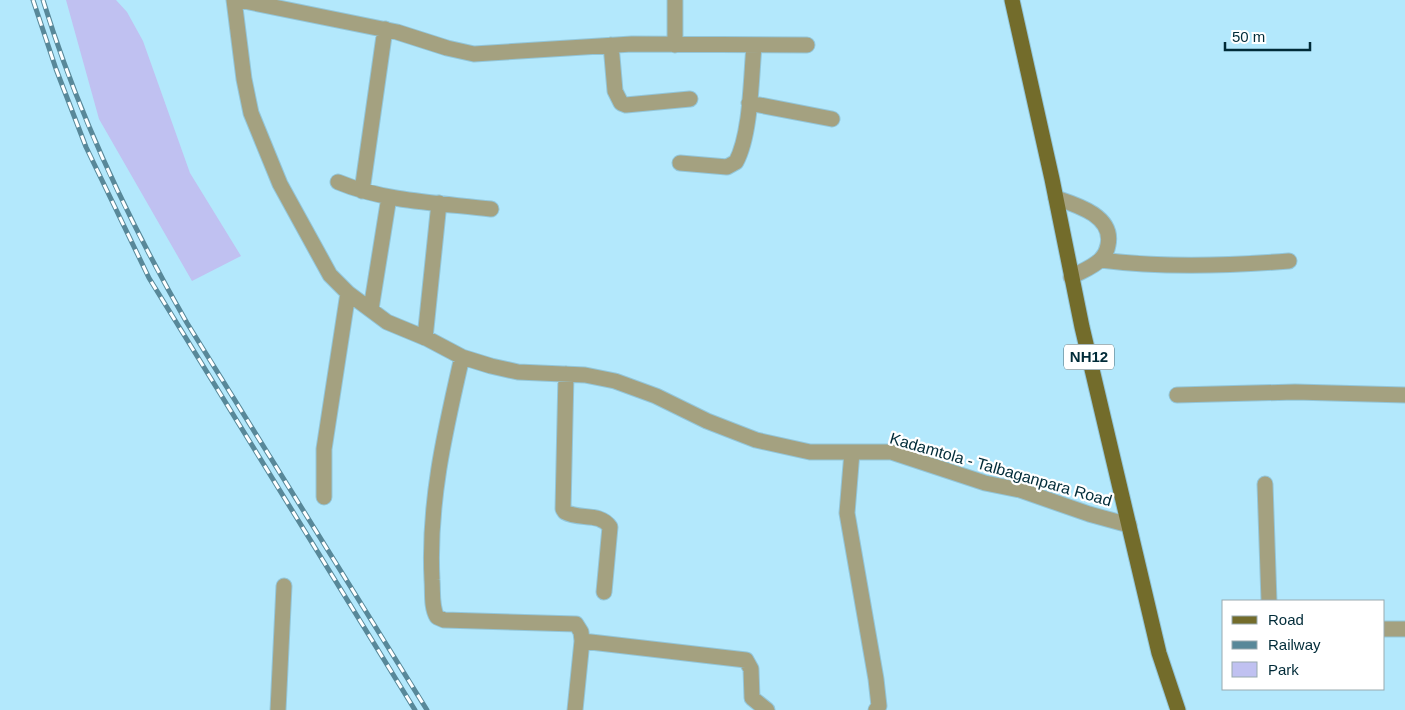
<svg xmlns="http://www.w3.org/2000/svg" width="1405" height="710" viewBox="0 0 1405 710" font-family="Helvetica,sans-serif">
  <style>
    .green { fill: #c0c1f1 }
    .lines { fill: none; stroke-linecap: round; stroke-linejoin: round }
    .minor-casing { stroke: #93c6d9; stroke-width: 17 }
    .major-casing { stroke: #93c6d9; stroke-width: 17 }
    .minor { stroke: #a4a180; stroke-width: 15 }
    .major { stroke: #736c2b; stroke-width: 15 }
    .rail-casing { stroke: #588899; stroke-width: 5 }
    .rail { stroke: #fff; stroke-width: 3; stroke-dasharray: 9; stroke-linecap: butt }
    .labels { text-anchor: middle; stroke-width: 4.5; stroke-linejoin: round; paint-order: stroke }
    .shield { fill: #fff; stroke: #4c6b74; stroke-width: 1 }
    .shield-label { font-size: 15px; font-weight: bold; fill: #002b38 }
    .street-label { font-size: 16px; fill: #002b38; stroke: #fff }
  </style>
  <rect width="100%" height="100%" fill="#b3e8fc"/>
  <path class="green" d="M66 0H116L127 12 143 41 190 173 241 256 192 281 99 119Z"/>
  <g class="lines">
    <g class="minor-casing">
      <path id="minor" d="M234 0 244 79 251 113 280 184 330 275 348 293 387 322 428 339 462 357 491 366 518 372 585 375 615 381 656 396 707 421 756 440 810 452H891L985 483 1020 490 1089 514 1129 525
        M239 0 397 32 447 48 474 54 632 44 807 45
        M675 0V45
        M611 45 615 91 621 103 626 105 690 99
        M749 103 832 119
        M680 163 727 167 736 162C751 134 751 78 754 46
        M338 182C386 202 440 203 491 209
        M362 191 385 29
        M1056 198C1077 205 1114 216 1108 245 1107 251 1105 255 1101 259 1094 267 1080 272 1071 277
        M1101 260C1163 268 1226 266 1289 261
        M371 309 389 197
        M425 338 439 203
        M462 357C445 431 428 503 432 580 433 592 431 607 437 617L444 620 576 624 581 632 582 641 746 660 751 669 752 698 767 710
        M566 374 563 509 565 512C579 520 600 512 610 527L604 592
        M1177 395 1295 392 1405 395
        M852 452 847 513 876 679 879 706 876 710
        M1265 484 1269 601
        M324 497V449L348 293
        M1384 629H1405
        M278 710 284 586
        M575 710 582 641"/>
    </g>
    <g class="major-casing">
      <path id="major" d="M1012 0 1052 179 1082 327 1159 653 1178 710"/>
    </g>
    <use href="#minor" class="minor"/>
    <use href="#major" class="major"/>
    <g class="rail-casing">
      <path id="rail" d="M33 0 56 69 86 147 149 278 415 710
        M43 0C78 114 128 220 187 323L427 710"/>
    </g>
    <use href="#rail" class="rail"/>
  </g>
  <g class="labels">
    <rect class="shield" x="1064" y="344.5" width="50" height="25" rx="4"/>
    <g class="shield-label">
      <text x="1089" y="362">NH12</text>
    </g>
    <g class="street-label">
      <text transform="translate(1001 469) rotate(16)" y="6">Kadamtola - Talbaganpara Road</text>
    </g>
  </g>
  <rect x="1222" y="600" width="162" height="90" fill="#ffffff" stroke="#99aaaf"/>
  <rect x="1232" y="616" width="25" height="8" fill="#736c2b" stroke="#99aaaf"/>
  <text x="1268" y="625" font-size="15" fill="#002b38">Road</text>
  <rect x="1232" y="641" width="25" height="8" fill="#588899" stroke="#99aaaf"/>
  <text x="1268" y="650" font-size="15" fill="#002b38">Railway</text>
  <rect x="1232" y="662" width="25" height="15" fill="#c0c1f1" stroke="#99aaaf"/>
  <text x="1268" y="675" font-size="15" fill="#002b38">Park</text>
  <path d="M1225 42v8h85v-8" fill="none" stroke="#002b38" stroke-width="2.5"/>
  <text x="1232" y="42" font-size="15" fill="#002b38" stroke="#ffffff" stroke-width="4" paint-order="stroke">50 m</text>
</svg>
